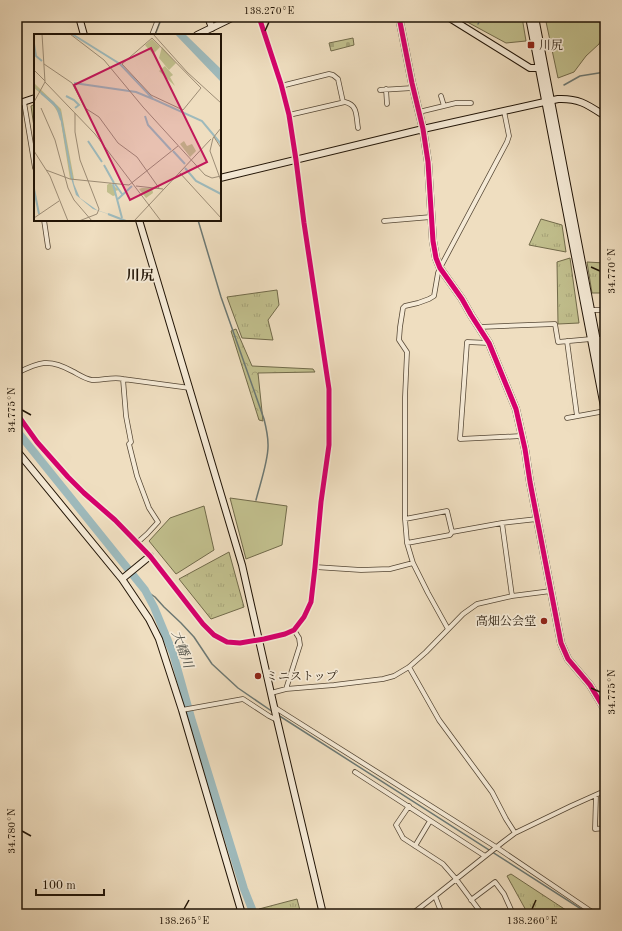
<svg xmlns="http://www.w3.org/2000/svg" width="622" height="931" viewBox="0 0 622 931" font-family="'Old Standard TT','Noto Serif JP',serif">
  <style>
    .grass { fill: url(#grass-tufts); stroke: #716a4a }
    .forest { fill: url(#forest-crowns); stroke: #716a4a }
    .cemetery { fill: url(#cemetery-stones); stroke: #716a4a }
    .park { fill: #c1bf8d; stroke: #716a4a }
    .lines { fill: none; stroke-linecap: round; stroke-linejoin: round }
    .stream { stroke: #6c7873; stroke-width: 1.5 }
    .river { stroke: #9ebabc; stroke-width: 8 }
    .street-casing { stroke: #544634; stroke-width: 5.5 }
    .secondary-casing { stroke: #211406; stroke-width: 8 }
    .street { stroke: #f5ead6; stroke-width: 4 }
    .secondary { stroke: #f5ead6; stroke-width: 6 }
    .cycleway-casing { stroke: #f5ead6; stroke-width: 8 }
    .cycleway { stroke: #d6006c; stroke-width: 5 }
    .ticks { fill: none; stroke: #211406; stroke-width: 1.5 }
    .poi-dot { fill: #8f2418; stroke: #f5ead6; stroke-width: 1.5 }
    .labels { text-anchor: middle; stroke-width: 3.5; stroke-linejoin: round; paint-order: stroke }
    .poi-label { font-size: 12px; fill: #211406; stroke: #f5ead6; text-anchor: start }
    .water-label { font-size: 13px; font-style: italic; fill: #4d4e46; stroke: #f5ead6 }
    .quarter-label { font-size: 14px; font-weight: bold; fill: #211406; stroke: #f5ead6 }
    .inset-river { fill: none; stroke: #9ebabc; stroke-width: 2 }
    .inset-road { fill: none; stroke: #9d8d76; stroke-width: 1 }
    .view { fill: #c2185b; fill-opacity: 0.15; stroke: #c2185b; stroke-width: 2 }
    .inset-edge { fill: none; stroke: #211406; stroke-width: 2 }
    .neatline { fill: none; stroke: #211406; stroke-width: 1.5 }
    .ticks-label { font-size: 10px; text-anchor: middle; fill: #211406 }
  </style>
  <defs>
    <pattern id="grass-tufts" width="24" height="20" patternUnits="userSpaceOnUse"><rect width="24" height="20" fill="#c1bf8d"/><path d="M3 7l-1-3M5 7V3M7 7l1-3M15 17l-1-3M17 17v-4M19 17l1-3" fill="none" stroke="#a6a378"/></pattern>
    <pattern id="forest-crowns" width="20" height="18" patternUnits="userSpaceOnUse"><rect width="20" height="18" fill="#c1bf8d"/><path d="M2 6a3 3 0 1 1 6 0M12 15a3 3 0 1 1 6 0" fill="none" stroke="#a6a378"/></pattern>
    <pattern id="cemetery-stones" width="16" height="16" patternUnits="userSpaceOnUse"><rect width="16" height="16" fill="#c1bf8d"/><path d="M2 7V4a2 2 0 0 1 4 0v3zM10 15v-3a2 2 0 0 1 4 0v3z" fill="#a6a378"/></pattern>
  </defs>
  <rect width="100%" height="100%" fill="#efdec0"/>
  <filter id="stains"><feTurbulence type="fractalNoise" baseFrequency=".005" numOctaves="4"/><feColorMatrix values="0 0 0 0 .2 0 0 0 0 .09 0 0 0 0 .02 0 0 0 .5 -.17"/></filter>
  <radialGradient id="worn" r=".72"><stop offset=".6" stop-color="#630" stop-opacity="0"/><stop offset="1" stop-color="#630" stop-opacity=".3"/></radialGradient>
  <path class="grass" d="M541 219 562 225 566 252 529 245Z
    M570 258 579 323 558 324 557 262Z
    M587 262 605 263V293H592Z
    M277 290 279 305 268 320 273 340 242 338 227 297Z
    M229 552 244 607 211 619 179 579Z
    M511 874 572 914H528L507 876Z
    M297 899 301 914H262L259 909Z"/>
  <path class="forest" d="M236 329 252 366 313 369 315 372 258 373 263 421 259 420 231 331Z"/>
  <path class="cemetery" d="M353 38 354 45 331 51 329 43Z"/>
  <path class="park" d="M458 17H522L526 41 506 43Z
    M545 17H605V32L599 44 586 56 574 72 558 78Z
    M35 104V134L31 106Z
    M230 498 287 506 282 545 246 559Z
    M204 506 214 550 176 574 149 541 170 518Z"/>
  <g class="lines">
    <path class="stream" d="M478 24 482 17
      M155 35 162 17
      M564 85 580 76 605 72
      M198 220 221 297 264 419C266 427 268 435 268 444 269 459 260 484 256 500
      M145 590 155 597 164 607 181 623 194 637 212 664 238 688 273 712
      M278 715 589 914"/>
    <path class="river" d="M17 431 83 513 145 590 154 607 173 653 192 721 244 889 254 914"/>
    <g class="street-casing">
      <path id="street" d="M152 35 159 17
        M281 86 329 74 333 75 338 79 343 102
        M386 89 387 104
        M380 90 413 88
        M441 96 444 106
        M24 102 35 168
        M419 112 456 103H471
        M289 115 345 102C358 105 356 116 358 128
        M44 220 48 247
        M384 221 431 217
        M591 310H605
        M479 327 555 324 558 342 591 339H605
        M567 341 577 416
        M489 343 467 342 460 439 521 436
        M17 373C39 362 49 358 72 371 78 374 85 379 92 380 102 381 113 376 123 379L190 388
        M123 379 126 416 131 442 129 444 137 476 149 508 158 522 147 534 138 542
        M17 414 37 442 68 477 84 493 115 520 150 556 203 624 214 635 227 642 240 643 264 639 285 634 294 630 304 617 311 602 315 567 321 502 329 445V389L304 223 296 160 289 115 281 84 259 17
        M567 418 605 411
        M405 519 447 511 452 532
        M502 523 512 596
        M407 543 450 535 452 532 502 523 537 519
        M315 567 361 570 390 569 413 563
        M448 629 428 593 413 563 407 543 405 519V397L407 352 399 340 400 327 403 308 405 306 418 303 429 299 434 296 438 273 440 268 507 142 509 136 504 111
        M409 667 439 720 492 792 506 819 515 833
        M286 689 300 645 299 638 294 630
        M271 693 286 689 334 685 383 679 394 676 409 667 426 652 463 614 477 604 512 596 551 591
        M274 707 496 847 595 914
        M182 710 243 699 269 716 277 720
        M355 772 485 856
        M596 795 595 829 605 828
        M409 806 396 825 403 838 443 864 456 879 482 914
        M415 846 430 821
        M435 896 442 914
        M471 900 495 882 504 894 513 914
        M412 914 435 896 503 842 515 833 571 806 600 793 605 792"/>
    </g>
    <g class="secondary-casing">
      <path id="secondary" d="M79 17 84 35
        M208 17 212 28
        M399 17 412 83 423 129 428 162 433 241 436 258 440 268 462 299 471 315 489 343 516 409 525 449 530 482 561 643 568 659 590 685 605 710
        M448 17 530 68H539
        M529 17 605 412
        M535 17 605 383
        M197 35 234 17
        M17 104 35 98
        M220 178 423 129 558 99C579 98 588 105 605 116
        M139 220 242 565 277 720 323 914
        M17 451 122 579 149 619 159 639 182 710 242 914
        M122 579 150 556"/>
    </g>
    <use href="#street" class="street"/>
    <use href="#secondary" class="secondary"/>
    <g class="cycleway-casing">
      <path id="cycleway" d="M399 17 412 83 423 129 428 162 433 241 436 258 440 268 462 299 471 315 489 343 516 409 525 449 530 482 561 643 568 659 590 685 605 710
        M17 414 37 442 68 477 84 493 115 520 150 556 203 624 214 635 227 642 240 643 264 639 285 634 294 630 304 617 311 602 315 567 321 502 329 445V389L304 223 296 160 289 115 281 84 259 17"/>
    </g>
    <use href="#cycleway" class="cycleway"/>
  </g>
  <path class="ticks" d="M265 31 269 22M591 267 600 271M22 410 31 415M591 688 600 692M22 831 31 836M184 909 189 900M532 909 536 900"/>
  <g class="poi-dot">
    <rect x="527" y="41" width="8" height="8" rx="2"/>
    <circle cx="544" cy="621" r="4"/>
    <circle cx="258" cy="676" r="4"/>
  </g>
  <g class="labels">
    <g class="poi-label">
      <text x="539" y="49">川尻</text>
      <text x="536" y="625" text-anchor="end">高畑公会堂</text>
      <text x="266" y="680">ミニストップ</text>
    </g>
    <g class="water-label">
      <text transform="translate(183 649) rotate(70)" y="5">大幡川</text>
    </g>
    <g class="quarter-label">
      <text x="140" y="280">川尻</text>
    </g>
  </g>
  <g transform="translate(34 34)">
    <rect width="187" height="187" fill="#efdec0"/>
    <path d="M128 13 142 29 135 36 125 24ZM131 32 139 41 136 43 141 52 125 37ZM0 49 27 75 40 145H36L26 82 18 69 0 54ZM76 149 85 156 81 157 82 161 79 162 73 158V151Z" fill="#c1bf8d"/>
    <path d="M118 5 126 13 119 20 111 11ZM150 107 153 112 158 110 162 117 156 123 146 110ZM108 154H118L119 159 112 164 105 155Z" fill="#c1bf8d"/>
    <path d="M141 0H151L187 35V48ZM0 52 20 68 27 78 40 150 46 164 63 176 95 187 59 175 42 161 37 144 25 77Z" fill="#9ebabc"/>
    <path class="inset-river" d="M38 0 86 30 119 65 168 87 187 110M0 10 2 22 8 27M40 49 102 58 119 65M7 59 23 73 27 86M32 62 40 66 45 71 41 74M111 82 114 91 137 116M54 107 68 128M139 117 151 130M70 131 80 149M151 134 162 147 187 160M79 150 88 184M81 150 88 160M0 155 5 180M84 165 98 152M74 180 92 187"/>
    <path class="inset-road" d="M36 0 70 26 109 73 171 141 178 144 187 142M119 0 153 38 187 69M118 4 167 54 149 76 117 61 88 30ZM10 30 38 49 51 74 65 83 84 109 103 123 125 154M0 36 11 47M11 48 61 100 127 187M0 68 11 48 8 0M7 74 21 106 34 154 40 166 58 187M41 79V98L46 126 65 175 63 180 45 187M187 94 179 104 176 117 187 147M180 103 187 114M0 117 16 142 34 187M12 136 36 145 95 151 144 112M145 138 187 184M102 152 129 155M0 184 25 167M100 187 177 105"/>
    <path class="view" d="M117 14 173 128 96 166 40 51Z"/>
    <rect width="187" height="187" class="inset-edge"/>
  </g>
  <rect width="622" height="931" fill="none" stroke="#efdec0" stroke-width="44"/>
  <path d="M36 889v6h68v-6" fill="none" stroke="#211406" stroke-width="2"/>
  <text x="42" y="889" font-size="12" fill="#211406" stroke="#f5ead6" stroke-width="3" paint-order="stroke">100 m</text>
  <rect x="22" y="22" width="578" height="887" class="neatline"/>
  <g class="ticks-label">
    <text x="269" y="14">138.270°E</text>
    <text transform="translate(611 271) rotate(-90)" y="4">34.770°N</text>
    <text transform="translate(11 410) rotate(-90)" y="4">34.775°N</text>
    <text transform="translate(611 692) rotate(-90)" y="4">34.775°N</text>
    <text transform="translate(11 831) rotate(-90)" y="4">34.780°N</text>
    <text x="184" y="924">138.265°E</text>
    <text x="532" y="924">138.260°E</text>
  </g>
  <rect width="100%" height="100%" filter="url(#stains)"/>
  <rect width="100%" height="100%" fill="url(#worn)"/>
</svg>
